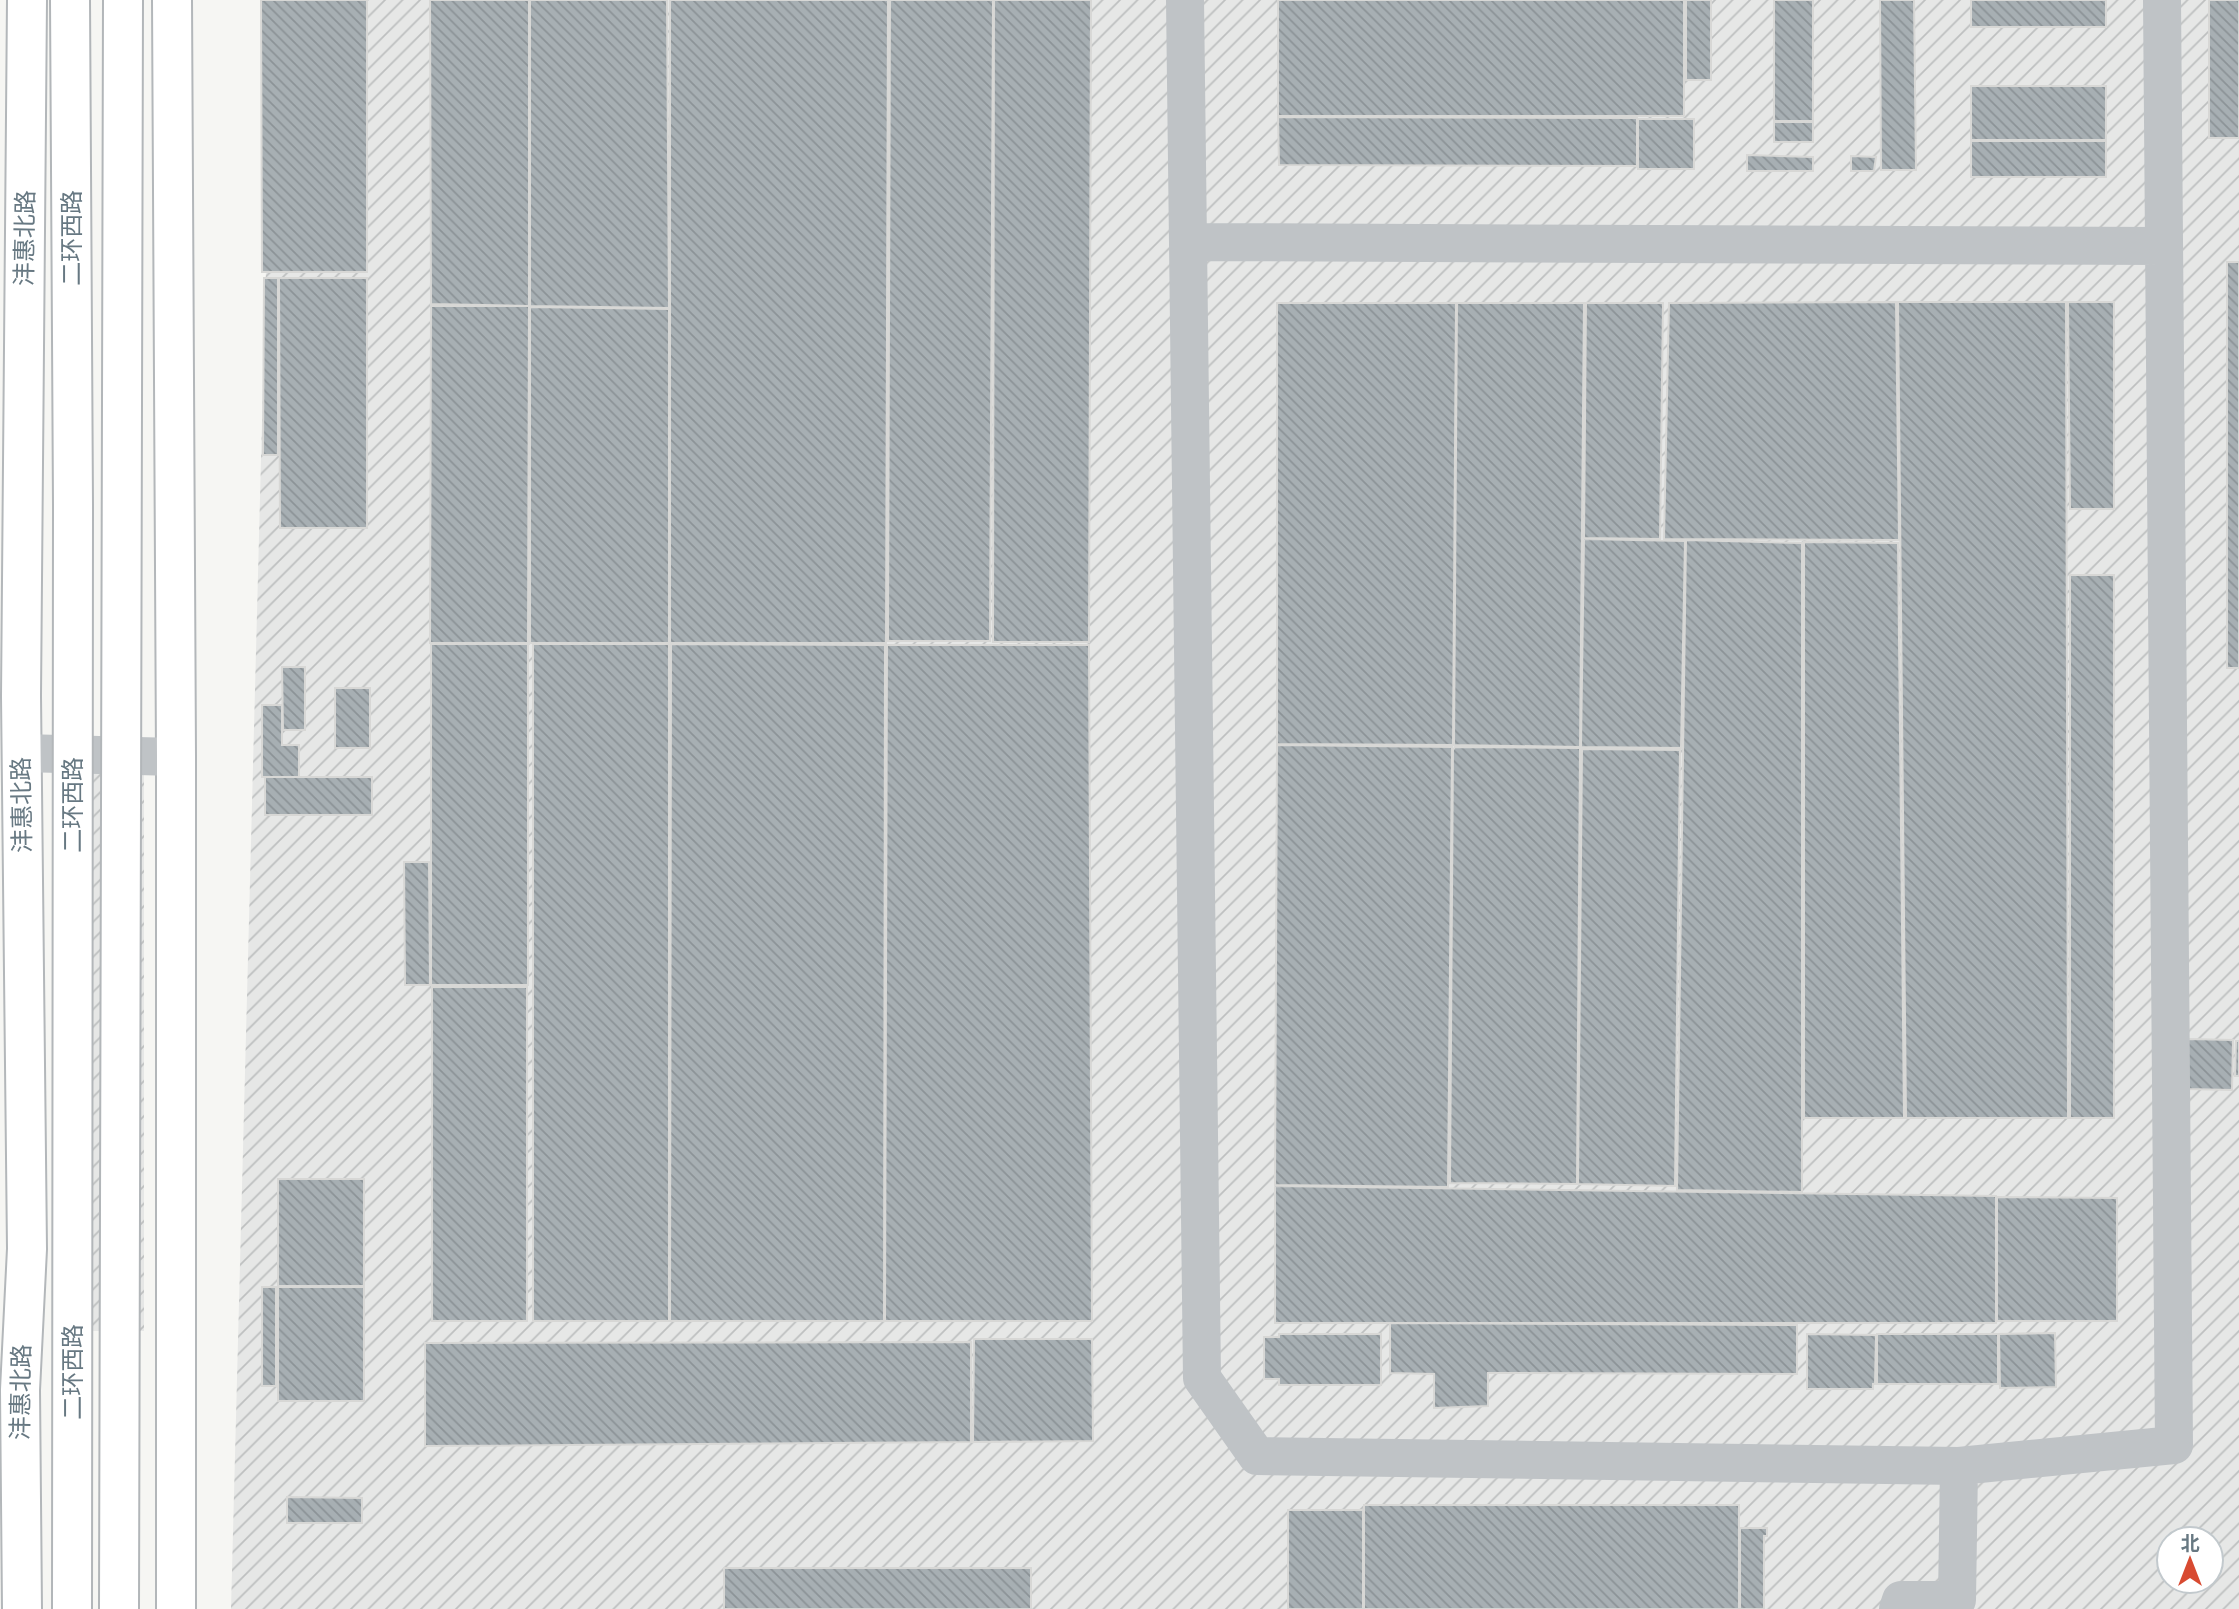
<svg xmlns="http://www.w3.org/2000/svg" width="2239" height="1609" viewBox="0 0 2239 1609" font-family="'Public Sans','Noto Sans SC',sans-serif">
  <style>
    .industrial { fill: url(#industrial-furrows); fill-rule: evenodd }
    .building { fill: url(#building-back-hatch); stroke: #d7d7d5; stroke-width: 2 }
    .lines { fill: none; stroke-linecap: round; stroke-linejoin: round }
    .major-casing { stroke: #b3b7ba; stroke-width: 42 }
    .minor { stroke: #bfc3c6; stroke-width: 38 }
    .major { stroke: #fff; stroke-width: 38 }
    .highway-bridge-casing { stroke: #b2b6b9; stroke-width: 42; stroke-linecap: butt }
    .highway-bridge { stroke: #fff; stroke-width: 38 }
    .labels { text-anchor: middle; stroke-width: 7; stroke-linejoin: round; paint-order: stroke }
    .street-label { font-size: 24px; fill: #677882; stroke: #fff }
  </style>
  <defs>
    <pattern id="industrial-furrows" width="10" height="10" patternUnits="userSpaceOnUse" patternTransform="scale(1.75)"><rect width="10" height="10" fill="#e6e7e6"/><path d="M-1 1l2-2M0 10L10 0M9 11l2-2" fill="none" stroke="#bec0c0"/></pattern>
    <pattern id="building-back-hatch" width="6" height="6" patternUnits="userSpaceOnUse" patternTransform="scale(1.75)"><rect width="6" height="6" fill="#a7afb3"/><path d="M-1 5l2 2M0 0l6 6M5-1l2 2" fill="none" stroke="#8c9397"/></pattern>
  </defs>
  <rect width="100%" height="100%" fill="#f6f6f3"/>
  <path class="industrial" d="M273 0H2239V1609H231ZM2169 1539H2211V1581H2169Z
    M57 755 144 757V1331H61Z"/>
  <path class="building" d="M261 0H367V272H262Z
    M430 0H529V306L431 304Z
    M530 0H667L669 308 530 306Z
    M670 0H888L886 643H670Z
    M890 0H993L990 641H888Z
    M994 0H1091L1089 642H993Z
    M1278 0H1684V116H1278Z
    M1686 0H1711V80H1686Z
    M1774 0H1813V121H1774Z
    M1880 0H1914L1916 170H1881Z
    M1971 0H2106V27H1971Z
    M2209 0H2239V138H2209Z
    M1971 86H2106V140H1971Z
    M1278 117 1637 118V166L1279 165Z
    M1638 119H1694V169H1638Z
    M1774 122H1813V142H1774Z
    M1971 141H2106V177H1971Z
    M1747 155 1813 157V171H1747Z
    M1851 156 1876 157 1874 171H1851Z
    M2227 262H2239V668H2227Z
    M264 278H278V455H263Z
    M279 278H367V528H280Z
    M1896 302 1899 540 1664 539 1669 303Z
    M1898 302H2066L2068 1118H1906Z
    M2068 302H2114V509H2070Z
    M1277 303H1456L1453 745 1277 744Z
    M1457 303H1584L1580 747 1454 745Z
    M1586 303H1663L1660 539 1584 538Z
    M431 306H529L528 643H430Z
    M530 307 669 309V643H530Z
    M1584 539 1685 541 1681 748 1581 747Z
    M1686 540 1802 543V1192L1677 1190Z
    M1804 542 1898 543 1904 1118H1804Z
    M2070 575H2114V1118H2070Z
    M431 644H528V985H431Z
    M533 644H669V1321H533Z
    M671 644 885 645 884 1321H670Z
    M887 645H1089L1092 1321H885Z
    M282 667H305V730H283Z
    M335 688H370V748H335Z
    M262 705H282V745H299V777H262Z
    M1277 745 1452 747 1448 1187 1275 1185Z
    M1455 747 1580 748 1577 1184 1450 1183 1453 750Z
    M1582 749 1680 750 1675 1186 1578 1184Z
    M265 777H372V815H265Z
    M404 862H429L430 985H405Z
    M432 987H527V1321H432Z
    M2188 1039 2233 1040 2232 1090 2187 1089Z
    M2236 1041H2239V1076H2235Z
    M278 1179H364V1286H278Z
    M1275 1186 1996 1196V1323H1275Z
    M1997 1197 2117 1198V1321H1997Z
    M262 1287H276V1386H262Z
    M278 1287H364V1401H278Z
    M1390 1323 1797 1325V1374L1488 1373V1406L1434 1408V1374L1390 1373Z
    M2055 1333 2056 1387 2000 1388 1999 1334Z
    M1279 1334H1381V1385H1279V1379H1264V1337H1279Z
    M1807 1334 1876 1335 1875 1384H1873V1389H1807Z
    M1877 1334H1998V1384H1877Z
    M974 1339H1092L1093 1441 973 1442Z
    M971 1342V1442L425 1446V1343Z
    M287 1497 362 1498V1523H287Z
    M1364 1505H1739V1609H1364Z
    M1288 1510H1363V1609H1288Z
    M1740 1528H1767V1536H1764V1609H1740Z
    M724 1568H1031V1609H724Z"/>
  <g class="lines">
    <g class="major-casing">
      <path id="major" d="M172 0 176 757V1609
        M22 1609 20 1390 27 1249 21 696 27 0"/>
    </g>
    <path class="minor" d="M1185 0 1202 1378 1257 1456 1959 1466 2174 1445 2162 0
      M1188 242 2164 246
      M22 753 176 757
      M1898 1609 1901 1600H1957L1959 1466"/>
    <use href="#major" class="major"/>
    <g class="highway-bridge-casing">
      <path id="highway-bridge" d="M70 0 73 505 72 1609
        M119 1609 123 0"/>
    </g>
    <use href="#highway-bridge" class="highway-bridge"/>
  </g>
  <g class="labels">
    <g class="street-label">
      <text transform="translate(25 238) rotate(-89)" y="8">沣惠北路</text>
      <text transform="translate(72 238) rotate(-90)" y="8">二环西路</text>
      <text transform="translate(22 805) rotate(-91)" y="8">沣惠北路</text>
      <text transform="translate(73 805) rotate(-90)" y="8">二环西路</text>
      <text transform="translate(73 1372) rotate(-90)" y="8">二环西路</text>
      <text transform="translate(21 1392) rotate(-89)" y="8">沣惠北路</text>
    </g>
  </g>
  <g transform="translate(2190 1560)"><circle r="33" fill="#ffffff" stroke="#c2c9cd" stroke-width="2"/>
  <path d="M0-5L12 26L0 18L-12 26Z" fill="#d84a31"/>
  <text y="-10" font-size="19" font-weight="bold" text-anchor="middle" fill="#677882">北</text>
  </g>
</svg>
